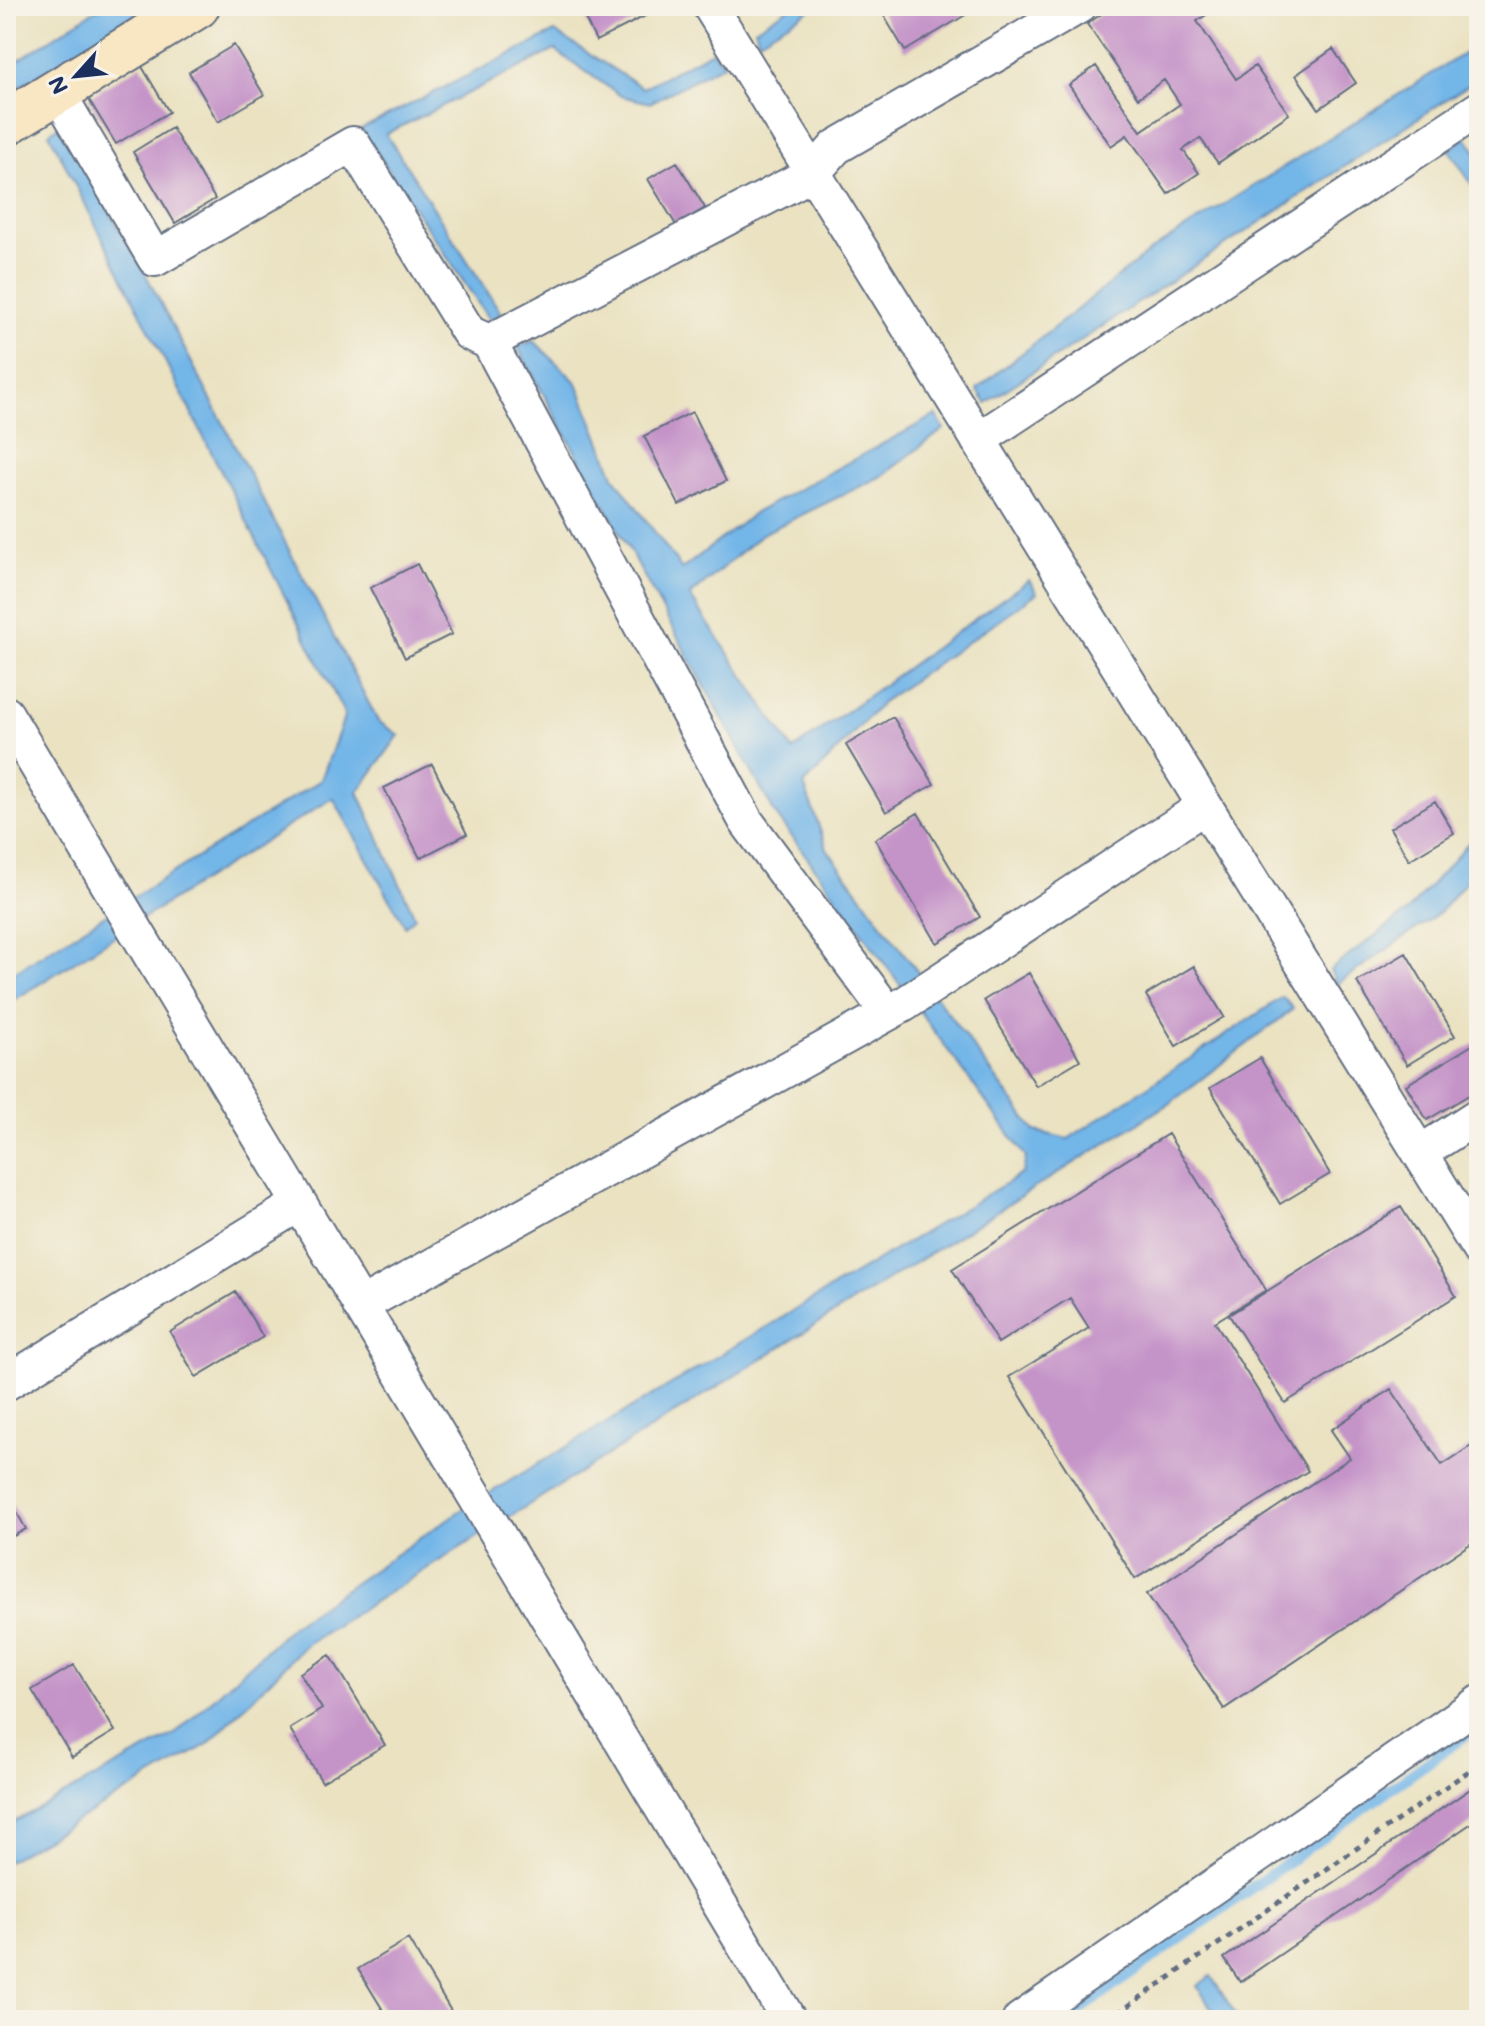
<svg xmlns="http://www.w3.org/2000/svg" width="1485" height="2026" viewBox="0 0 1485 2026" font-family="Mali,sans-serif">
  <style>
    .water { fill: #73b6e8; stroke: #4772a3; stroke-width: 2 }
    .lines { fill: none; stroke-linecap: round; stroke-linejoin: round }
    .stream { stroke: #73b6e8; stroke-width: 11 }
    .building { fill: #c493c8 }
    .street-casing { stroke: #636e81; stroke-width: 38 }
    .secondary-casing { stroke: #636e81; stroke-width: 48 }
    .path { stroke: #636e81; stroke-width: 5; stroke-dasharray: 6 6; stroke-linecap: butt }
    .street { stroke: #fff; stroke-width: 34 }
    .secondary { stroke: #f9e7c3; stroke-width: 44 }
  </style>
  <rect width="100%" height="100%" fill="#f7f3e8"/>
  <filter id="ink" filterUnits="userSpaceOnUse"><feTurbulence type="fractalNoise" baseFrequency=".0125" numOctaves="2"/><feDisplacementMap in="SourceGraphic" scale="16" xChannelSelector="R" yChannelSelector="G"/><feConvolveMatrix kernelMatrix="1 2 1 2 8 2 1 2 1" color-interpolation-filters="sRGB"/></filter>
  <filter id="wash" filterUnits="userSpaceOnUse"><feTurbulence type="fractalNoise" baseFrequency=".006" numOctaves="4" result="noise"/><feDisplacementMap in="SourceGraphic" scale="32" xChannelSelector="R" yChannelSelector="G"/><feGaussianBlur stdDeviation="1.8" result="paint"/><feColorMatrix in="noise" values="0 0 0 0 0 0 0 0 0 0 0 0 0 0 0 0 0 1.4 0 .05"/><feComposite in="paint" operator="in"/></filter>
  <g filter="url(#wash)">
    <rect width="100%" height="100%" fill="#eae2c1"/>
    <path class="water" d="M102 6H149L6 95V68Z
      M792 6H816L759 40 755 29Z
      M555 32 643 88 712 51 724 64 650 103 621 96 555 50 386 134 501 313 490 321 361 129Z
      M1479 44V78L986 403 977 389 1153 249Z
      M59 126 144 271 378 721 399 735 358 792 415 917 405 926 333 798 6 1005V977L321 780 345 715 49 133Z
      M1466 137 1479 156V195L1449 150Z
      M534 341 577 383 615 478 682 569 756 512 936 415 944 429 882 476 762 534 690 596 793 750 1029 580 1037 593 884 701 804 785 827 849 1035 1131 1068 1139 1283 997 1293 1009 1170 1103 305 1645 208 1744 6 1862V1826L175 1734 294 1624 458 1512 1023 1173 1026 1157 774 812 517 346Z
      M1479 831V867L1439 913 1337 984 1330 970 1408 911Z
      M1211 1976 1239 2020H1219L1197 1986Z"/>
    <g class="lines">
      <path class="stream" d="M1066 2020 1479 1726"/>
    </g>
    <g id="blocks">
      <path class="building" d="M579 6H644L649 14 596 41Z
        M878 6H962L967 14 905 51Z
        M1113 6H1200L1206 15 1197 21 1236 79 1255 66 1289 114 1218 163 1200 138 1183 150 1199 173 1168 194 1127 135 1111 146 1069 85 1096 66 1141 131 1180 104 1164 80 1138 98 1087 24Z
        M234 45 264 95 218 122 189 72Z
        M1333 49 1356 83 1319 109 1296 75Z
        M141 65 169 112 116 144 88 98Z
        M172 128 215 199 175 223 133 152Z
        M677 162 705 208 676 225 648 179Z
        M692 412 726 481 679 505 644 436Z
        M417 564 452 634 405 658 370 588Z
        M893 717 934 784 886 812 846 745Z
        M432 764 467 834 420 858 384 788Z
        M1435 801 1454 833 1409 860 1390 828Z
        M918 813 980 917 937 943 875 839Z
        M1406 953 1455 1036 1407 1065 1357 982Z
        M1194 966 1224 1017 1176 1046 1146 995Z
        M1029 973 1080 1060 1036 1086 984 1000Z
        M1479 1041V1089L1427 1120 1406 1085Z
        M1260 1058 1330 1174 1280 1204 1210 1088Z
        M1168 1134 1266 1290 1215 1322 1308 1471 1135 1579 1009 1377 1089 1328 1070 1298 998 1343 952 1269Z
        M1479 1147V1170L1469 1153Z
        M1401 1207 1456 1296 1285 1403 1229 1315Z
        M236 1292 263 1337 196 1377 170 1332Z
        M1391 1389 1442 1465 1479 1441V1538L1224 1709 1147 1594 1350 1458 1331 1430Z
        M6 1493 26 1529 6 1540Z
        M330 1655 385 1745 322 1782 290 1729 322 1709 300 1673Z
        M74 1665 115 1731 72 1757 32 1690Z
        M1479 1783V1818L1240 1982 1224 1958Z
        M408 1939 454 2016 448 2020H389L358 1969Z"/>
    </g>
  </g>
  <g filter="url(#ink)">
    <use href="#blocks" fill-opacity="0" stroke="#636e81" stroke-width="2"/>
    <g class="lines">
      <g class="street-casing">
        <path id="street" d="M710 6 1479 1249
          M57 91 155 259 353 144 469 333 489 342 813 173 836 147 1079 6
          M489 342 746 821 888 1013
          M978 440 1479 109
          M6 714 789 2020
          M1420 1153 1479 1115
          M360 1306 903 1005 1205 806
          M6 1383 299 1204
          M1020 2020 1479 1703"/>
      </g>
      <g class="secondary-casing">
        <path id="secondary" d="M6 123 197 6"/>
      </g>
      <path class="path" d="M1108 2020 1479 1764"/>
      <use href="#street" class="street"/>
      <use href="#secondary" class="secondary"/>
    </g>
  </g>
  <rect width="1485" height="2026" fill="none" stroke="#f7f3e8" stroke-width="32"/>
  <g transform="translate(76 76) rotate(243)" stroke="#f7f3e8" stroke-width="6" paint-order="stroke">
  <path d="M0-6L14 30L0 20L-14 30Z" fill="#1b2f5e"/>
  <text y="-12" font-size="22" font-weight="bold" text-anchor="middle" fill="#1b2f5e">N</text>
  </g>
</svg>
